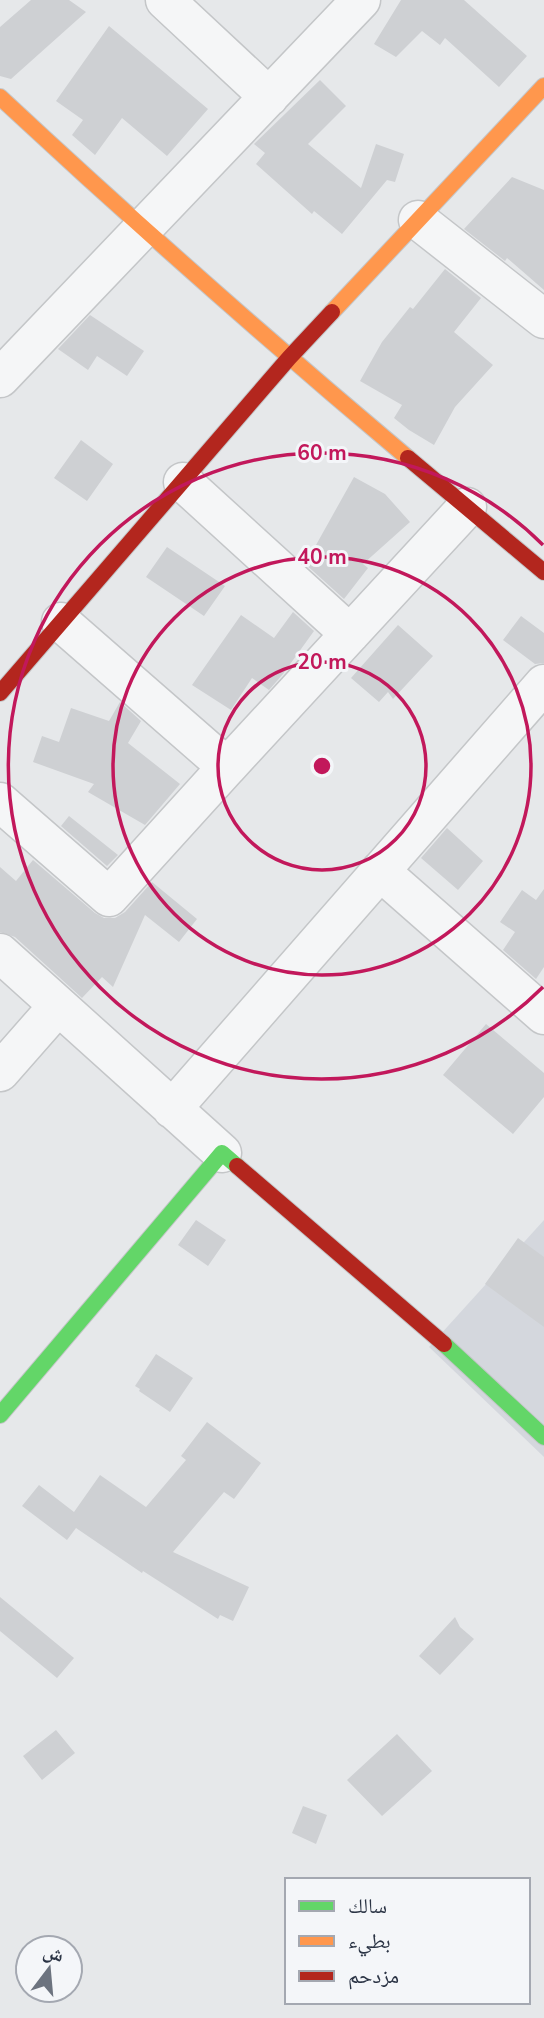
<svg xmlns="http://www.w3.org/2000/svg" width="544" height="2018" viewBox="0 0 544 2018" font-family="'Nunito Sans','Noto Naskh Arabic',sans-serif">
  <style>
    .built { fill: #d4d7dd }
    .building { fill: #ced0d3 }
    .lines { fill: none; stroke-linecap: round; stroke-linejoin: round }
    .street-casing { stroke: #c4c6c8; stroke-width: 41 }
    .fast-casing { stroke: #c4c6c8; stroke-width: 18 }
    .slow-casing { stroke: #c4c6c8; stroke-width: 18 }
    .jam-casing { stroke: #c4c6c8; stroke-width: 18 }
    .street { stroke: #f5f6f7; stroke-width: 38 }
    .fast { stroke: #63d668; stroke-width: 16 }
    .slow { stroke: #ff974d; stroke-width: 16 }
    .jam { stroke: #b3261e; stroke-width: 16 }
    .ring { fill: none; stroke: #c2185b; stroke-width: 3.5 }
    .centre { fill: #c2185b; stroke: #f4f6f9; stroke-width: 3.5 }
    .ring-label { font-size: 21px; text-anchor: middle; font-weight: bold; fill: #c2185b; stroke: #f4f6f9; stroke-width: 6; stroke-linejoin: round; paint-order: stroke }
  </style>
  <rect width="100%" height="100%" fill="#e6e8ea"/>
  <path class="built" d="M544 1220V1457L429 1347Z"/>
  <path class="building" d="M31 0H69L86 12 11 79 0 76V27Z
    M401 0H464L527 56 499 87 445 38 440 45 422 31 396 57 374 44Z
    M109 26 208 109 167 156 122 118 95 155 72 135 83 120 56 101Z
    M320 80 346 106 308 144 361 188 376 144 404 154 395 182 387 180 342 234 314 211 312 214 256 164 265 153 254 144Z
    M512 177 544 190V290L507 258 505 261 464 229Z
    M445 269 481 298 454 332 493 365 455 407 434 445 409 430 394 418 402 405 360 381 382 342 410 307 413 309Z
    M90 315 144 351 127 376 97 356 88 370 58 349Z
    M81 440 113 464 87 501 54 478Z
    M354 477 385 494 410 522 363 564 368 568 344 599 303 562 316 545Z
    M167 547 225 586 204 616 146 577Z
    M293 612 314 631 283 674 269 690 252 678 231 710 192 685 241 615 274 638Z
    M521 616 544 633V663L535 664 503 640Z
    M398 625 433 656 393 699 388 692 379 702 351 678Z
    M120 702 141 721 128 743 180 784 145 825 88 792 94 784 33 762 42 736 59 742 71 708 109 721Z
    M69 816 118 855 107 866 61 826Z
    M447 828 483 861 458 890 421 858Z
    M33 860 95 913 104 918H115L125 912 152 882 197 919 179 942 145 915 113 987 102 977 82 998 15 937 0 932V867L16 881Z
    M544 889V967L536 979 503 950 515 932 500 922 522 890 536 900Z
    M486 1024 544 1073V1097L513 1134 443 1075Z
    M196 1220 226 1240 208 1266 178 1245Z
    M518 1238 544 1257V1327L485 1284Z
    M156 1354 193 1378 170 1412 139 1391 140 1389 135 1386Z
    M207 1422 261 1463 234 1499 224 1492 173 1552 249 1587 233 1621 220 1615 218 1619 143 1571 142 1573 76 1528 67 1540 22 1506 39 1485 74 1512 100 1475 146 1507 186 1460 181 1456Z
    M0 1597 74 1658 57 1678 0 1631Z
    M455 1617 460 1627 474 1639 440 1675 419 1656Z
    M56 1730 75 1753 42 1780 23 1756Z
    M397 1734 432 1771 382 1816 347 1780Z
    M303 1806 327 1815 316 1844 292 1833Z"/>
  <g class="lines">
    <g class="street-casing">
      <path id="street" d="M165 0 269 97
        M418 220 544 319
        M0 378 361 0
        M183 482 350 634
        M61 622 227 767 467 507
        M0 802 109 897 227 767
        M380 871 544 1015
        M0 953 222 1153
        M0 1072 58 1006
        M172 1109 544 684"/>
    </g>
    <g class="fast-casing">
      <path id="fast" d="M444 1344 544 1437
        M0 1415 222 1153 237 1166"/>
    </g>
    <g class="slow-casing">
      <path id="slow" d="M0 97C133 221 269 341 408 458
        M332 312 544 86"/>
    </g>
    <g class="jam-casing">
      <path id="jam" d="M408 458 544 572
        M0 693 289 358 332 312
        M237 1166 444 1344"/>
    </g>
    <use href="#street" class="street"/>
    <use href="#fast" class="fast"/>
    <use href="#slow" class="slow"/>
    <use href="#jam" class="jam"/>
  </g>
  <g class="ring">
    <circle cx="322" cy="766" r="104"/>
    <circle cx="322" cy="766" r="209"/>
    <path d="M543 987A313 313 0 1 1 543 545"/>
  </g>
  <circle cx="322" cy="766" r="10" class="centre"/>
  <g class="ring-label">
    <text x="322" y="460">60 m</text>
    <text x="322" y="564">40 m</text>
    <text x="322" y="669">20 m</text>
  </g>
  <rect x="285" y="1878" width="245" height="126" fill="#f4f6f9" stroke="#a4a8b1" stroke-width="2"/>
  <rect x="299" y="1901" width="35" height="10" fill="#63d668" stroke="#a4a8b1" stroke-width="2"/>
  <text x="348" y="1913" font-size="21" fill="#2b3445">سالك</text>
  <rect x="299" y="1936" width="35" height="10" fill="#ff974d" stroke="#a4a8b1" stroke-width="2"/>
  <text x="348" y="1948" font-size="21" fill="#2b3445">بطيء</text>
  <rect x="299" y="1971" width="35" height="10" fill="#b3261e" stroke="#a4a8b1" stroke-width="2"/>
  <text x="348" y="1983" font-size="21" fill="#2b3445">مزدحم</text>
  <g transform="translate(49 1969) rotate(16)"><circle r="33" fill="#f4f6f9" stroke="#a4a8b1" stroke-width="2"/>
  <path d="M0-5L12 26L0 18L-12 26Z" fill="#6c737f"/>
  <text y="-10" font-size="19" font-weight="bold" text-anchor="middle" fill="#2b3445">ش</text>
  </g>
</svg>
